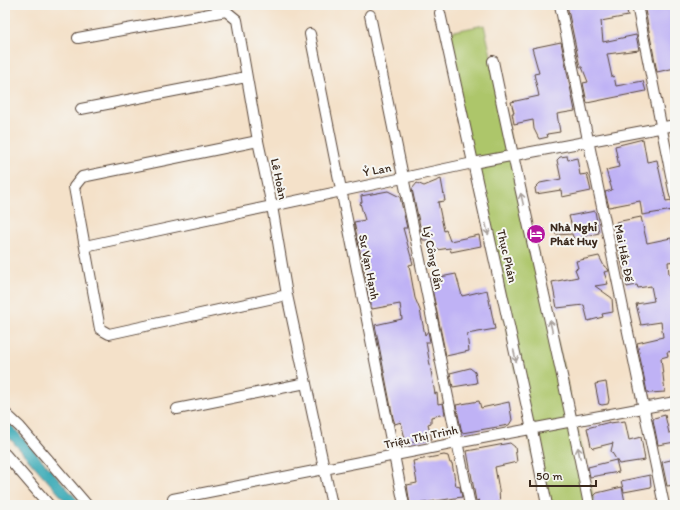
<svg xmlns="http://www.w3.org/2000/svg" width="680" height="510" viewBox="0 0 680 510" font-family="Itim,sans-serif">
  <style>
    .green { fill: #adc66b; stroke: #747844 }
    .water { fill: #3cacb8; stroke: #3c6b6b }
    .building { fill: #bfb2f5 }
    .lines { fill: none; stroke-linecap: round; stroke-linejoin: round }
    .minor-casing { stroke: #574538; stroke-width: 12 }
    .minor { stroke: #fff; stroke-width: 10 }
    .oneway { stroke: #a79f9a }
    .labels { text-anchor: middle; stroke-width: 4; stroke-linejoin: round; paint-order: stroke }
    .street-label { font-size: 12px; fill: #3b2a1e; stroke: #f6f6f2 }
    .poi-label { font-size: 12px; font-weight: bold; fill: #3b2a1e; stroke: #f6f6f2; text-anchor: start }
  </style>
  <rect width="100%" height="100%" fill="#f6f6f2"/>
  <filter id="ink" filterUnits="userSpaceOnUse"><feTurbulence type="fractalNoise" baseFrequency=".025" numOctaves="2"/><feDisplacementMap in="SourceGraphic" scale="8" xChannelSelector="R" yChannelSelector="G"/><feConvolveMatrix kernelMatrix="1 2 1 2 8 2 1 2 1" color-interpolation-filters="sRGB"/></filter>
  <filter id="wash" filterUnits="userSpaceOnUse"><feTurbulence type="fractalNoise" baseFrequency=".012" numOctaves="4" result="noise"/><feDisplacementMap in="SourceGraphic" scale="16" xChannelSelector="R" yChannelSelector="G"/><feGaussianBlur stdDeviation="0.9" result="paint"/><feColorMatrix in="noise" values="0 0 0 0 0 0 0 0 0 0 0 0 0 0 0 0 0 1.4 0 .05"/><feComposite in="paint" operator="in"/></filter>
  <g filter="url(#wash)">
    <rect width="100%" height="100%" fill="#f4e1c9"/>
    <path class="green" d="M484 25 595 505H543L445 33Z"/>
    <path class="water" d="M5 418 82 505H69L5 433Z"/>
    <g id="blocks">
      <path class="building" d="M567 5H626L628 16 601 21 603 42 636 35 639 50 607 54 612 77 614 76 616 86 643 81 646 91 587 103 583 83 588 82 582 67H580Z
        M644 5H675V68L657 72Z
        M561 42 575 111 557 114 560 132 547 134 548 137 539 139 534 129 533 120 514 124 512 113H514L511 102 539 96 534 74 539 73 532 48Z
        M643 139 647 162 657 160 666 201 672 200 673 210 642 215 640 201 609 207 605 192 612 190 606 170 619 167 615 146Z
        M567 156 568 160 577 158 580 175 587 174 591 191 562 197 561 190 536 194 535 188 540 183 561 179 557 160 560 157Z
        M441 179 445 201 438 202 444 231 446 230 450 241 479 235 481 246 451 252 450 248 430 251 428 240H423L412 189 417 183 424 186Z
        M388 191 400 197 407 228H403L413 264 409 265 415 298 420 310 425 335 428 331 430 342H426L435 394 437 393 438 404 443 403 445 414 431 417V423L428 424 432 439 406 443 401 422 395 424 393 418 375 325 402 319 400 304 372 309 354 222 365 220 360 203 362 202 361 196Z
        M595 211 599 233 574 239 572 234 556 235 555 232 572 227 569 216Z
        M641 217 647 243 671 238 675 252V261L668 262 669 275H675V351L667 352 668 356 661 358 665 392 650 393 647 392 637 343 663 337 661 322 641 325 636 304 654 301 651 286 638 288 637 285 627 287 615 233 618 232 616 222Z
        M599 256 604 266 608 269 609 271 604 272 608 284 595 286 612 298 613 312 602 314 603 317 588 321 584 305 557 308 552 282 578 277 575 269 578 268 576 261Z
        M456 274 462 296 487 290 495 329 467 334 469 351 446 356 430 279Z
        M470 368 475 372 477 383 453 387 450 373Z
        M606 382 609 400 608 404 602 405 599 404 595 384Z
        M479 401 481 408 509 402 512 420 509 425 462 433 456 405Z
        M665 415 669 433 675 432V442L658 445 653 420 654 418Z
        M625 421 629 440 641 437 645 460 619 464 611 451 613 443 593 448 591 446 587 428 610 422V423Z
        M510 443 515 447 517 462 495 467 499 490 500 505H477L479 500 476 501 467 451Z
        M444 455 448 456 450 463H452L456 486 460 487 462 497 410 505 407 485 417 483 413 461Z
        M675 459V485L667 486 662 462Z
        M616 460 619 472 590 477 588 467Z
        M650 475 651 487 624 492 621 481Z
        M622 487 625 502 615 505H595L594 496 597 493Z"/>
    </g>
  </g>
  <g filter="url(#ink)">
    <use href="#blocks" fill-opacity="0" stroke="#574538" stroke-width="1"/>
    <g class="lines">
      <g class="minor-casing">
        <path id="minor" d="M560 5 664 505
          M637 5 675 195
          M440 13 532 430 547 505
          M370 15 470 505
          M310 34 404 505
          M78 38 226 11 237 20 258 141 272 206 287 295 332 505
          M493 61C523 209 560 356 589 505
          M81 109 246 77
          M258 141 82 177 74 187 100 329 109 334 287 295
          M85 246 473 163 675 125
          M177 409 306 383
          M5 413 20 427 87 505
          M5 454 49 505
          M173 499 456 443 675 402"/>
      </g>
      <use href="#minor" class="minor"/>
    </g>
    <defs><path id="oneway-shaft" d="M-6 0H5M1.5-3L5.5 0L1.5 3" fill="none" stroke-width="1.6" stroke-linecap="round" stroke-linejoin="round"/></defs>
    <g class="oneway">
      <use href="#oneway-shaft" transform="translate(522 199) rotate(-103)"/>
      <use href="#oneway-shaft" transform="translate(487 229) rotate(77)"/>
      <use href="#oneway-shaft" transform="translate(551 326) rotate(-103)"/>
      <use href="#oneway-shaft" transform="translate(515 356) rotate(77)"/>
      <use href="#oneway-shaft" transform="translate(579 453) rotate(-101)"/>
    </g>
  </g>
  <defs>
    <g id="hotel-disc" transform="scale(1)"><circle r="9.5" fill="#b5179e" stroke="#f6f6f2"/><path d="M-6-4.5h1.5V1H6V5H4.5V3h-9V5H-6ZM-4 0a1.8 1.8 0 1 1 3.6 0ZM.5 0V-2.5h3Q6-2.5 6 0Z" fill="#fff"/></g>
  </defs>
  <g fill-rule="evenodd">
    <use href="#hotel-disc" x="536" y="234"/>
  </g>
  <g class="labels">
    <g class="street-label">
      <text transform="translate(377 170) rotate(-11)" y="4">Ỷ Lan</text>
      <text transform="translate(279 179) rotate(78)" y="4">Lê Hoàn</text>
      <text transform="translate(624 253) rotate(79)" y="4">Mai Hắc Đế</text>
      <text transform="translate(507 256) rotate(77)" y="4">Thục Phán</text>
      <text transform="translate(433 258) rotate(79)" y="4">Lý Công Uẩn</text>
      <text transform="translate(369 267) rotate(79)" y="4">Sư Vạn Hạnh</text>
      <text transform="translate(421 437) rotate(-12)" y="4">Triệu Thị Trinh</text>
    </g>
    <g class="poi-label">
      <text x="550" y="231">Nhà Nghỉ<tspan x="550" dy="14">Phát Huy</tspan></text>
    </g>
  </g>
  <rect width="680" height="510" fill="none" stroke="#f6f6f2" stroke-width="20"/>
  <path d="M530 480v6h66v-6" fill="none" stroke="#3b2a1e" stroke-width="2"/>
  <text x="536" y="480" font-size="12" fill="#3b2a1e" stroke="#f6f6f2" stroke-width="3" paint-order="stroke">50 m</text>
</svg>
